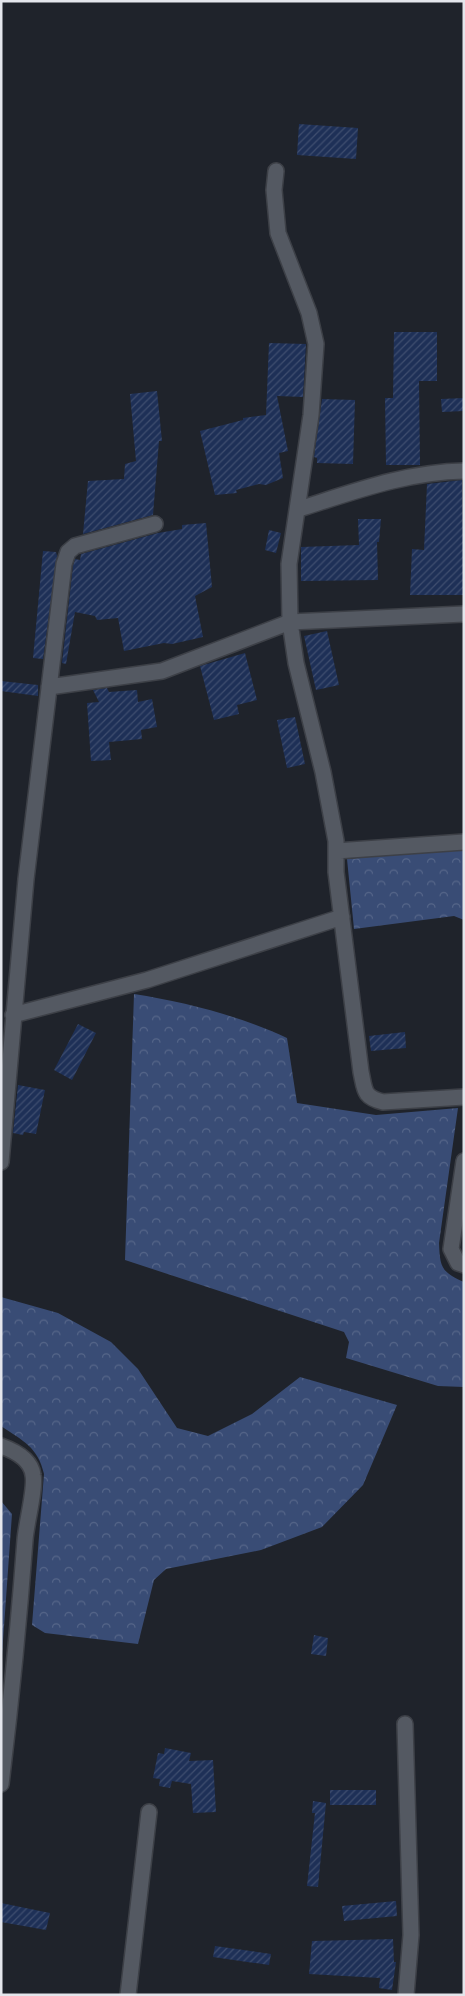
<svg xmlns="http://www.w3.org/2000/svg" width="465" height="1996" viewBox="0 0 465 1996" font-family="Mulish,sans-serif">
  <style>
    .forest { fill: url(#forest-crowns) }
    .building { fill: url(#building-hatch) }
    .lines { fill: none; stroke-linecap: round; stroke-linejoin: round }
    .minor-casing { stroke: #3d4047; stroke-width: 18 }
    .minor { stroke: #545962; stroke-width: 15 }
  </style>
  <defs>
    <pattern id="forest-crowns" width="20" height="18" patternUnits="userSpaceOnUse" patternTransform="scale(1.25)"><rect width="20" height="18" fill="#394c75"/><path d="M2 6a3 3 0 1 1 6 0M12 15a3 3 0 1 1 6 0" fill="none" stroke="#566689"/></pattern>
    <pattern id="building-hatch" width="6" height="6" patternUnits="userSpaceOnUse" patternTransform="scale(1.25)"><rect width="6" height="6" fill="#1e3057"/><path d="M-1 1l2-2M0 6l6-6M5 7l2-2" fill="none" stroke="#3f4e6f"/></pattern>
  </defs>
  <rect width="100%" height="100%" fill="#1f232b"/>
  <path class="forest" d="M464 848V920L454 916 354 929 347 859Z
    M134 994C185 1002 240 1016 287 1038L297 1103 376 1115 458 1108 439 1243C440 1267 441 1272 464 1282V1387L438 1386 346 1358 349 1342 344 1332 125 1260Z
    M1 1297 58 1313 111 1342 138 1369 177 1428 208 1436 252 1414 300 1377 397 1405 363 1485 322 1527 261 1550 166 1569 154 1580 138 1644 45 1633 32 1625 44 1474C38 1447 23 1441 1 1426Z
    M1 1501 12 1514 1 1669Z"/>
  <path class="building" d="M299 124 358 128 356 159 297 155Z
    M394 332H437V381H419L420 465H386L385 398H393Z
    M269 343 306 344 303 397 277 396 288 451 279 453 283 478 266 485 259 484 236 490 237 493 215 495 200 431 243 420V418L266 415Z
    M157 391 162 441H159L153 515 83 534 88 481 124 479 125 464 136 461 130 394Z
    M464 398V411L442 412 441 399Z
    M322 399 355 400 353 464 317 463V458L314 457Z
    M462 480 464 595H410L412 549 424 550 427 484Z
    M358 519H381L379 542H377L378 580 301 581V547L359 545Z
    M206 523 212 587 195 596 203 637 172 644 164 643 124 651 118 618 97 620 95 616 75 612 66 664 62 663 73 566 75 559 80 560 81 554 158 533 182 529V525Z
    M269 530 281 533 276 553 265 550Z
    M43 551 56 552 57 556 43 659 33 658Z
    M327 631 339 685 316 690 304 636Z
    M245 653 257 700 237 705 239 714 214 720 200 666Z
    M1 681 38 685V696L1 691Z
    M107 688 109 692 137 690 138 702 152 699 157 727 141 730 142 739 109 742 111 760 91 761 87 703 99 702 93 690Z
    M295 717 305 764 287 768 277 720Z
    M78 1024 96 1033 72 1080 54 1070Z
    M405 1032 406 1048 371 1051 369 1036Z
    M18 1085 45 1090 36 1134 24 1132 23 1135 13 1133Z
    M314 1635 328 1638 326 1656 311 1654Z
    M165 1748 191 1753 189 1761 213 1760 216 1812 193 1813 191 1784 172 1781 170 1788 159 1786 160 1779 153 1778 158 1753 164 1754Z
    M330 1790H376V1805H330Z
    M313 1801 326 1803 318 1887 307 1886 315 1813H312Z
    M396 1901 397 1916 344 1921 342 1906Z
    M1 1903 50 1913 46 1930 1 1922Z
    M393 1939 394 1962H396L392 1990 379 1988 380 1978 309 1974 312 1941Z
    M215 1946 271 1954 269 1965 213 1957Z"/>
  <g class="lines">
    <g class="minor-casing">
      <path id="minor" d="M276 171 274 190 278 233 309 313 316 344 311 415 289 564 290 622 296 663 323 772 336 841V872L361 1072C365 1090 363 1097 383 1102L464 1097
        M299 509C353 492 406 472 464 471
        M49 687 162 671 290 622 464 614
        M336 851 464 842
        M13 1015 147 980 342 917
        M464 1161 451 1249 458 1263 464 1265
        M1 1162 26 879 64 564 68 552 75 546 155 524
        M1 1446C15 1451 31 1459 33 1475 36 1488 26 1524 25 1540 19 1621 11 1702 1 1784
        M405 1724 411 1935 406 1995
        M128 1995 149 1812"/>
    </g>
    <use href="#minor" class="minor"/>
  </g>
  <rect width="465" height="1996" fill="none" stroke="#e4e6ec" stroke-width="5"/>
</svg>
